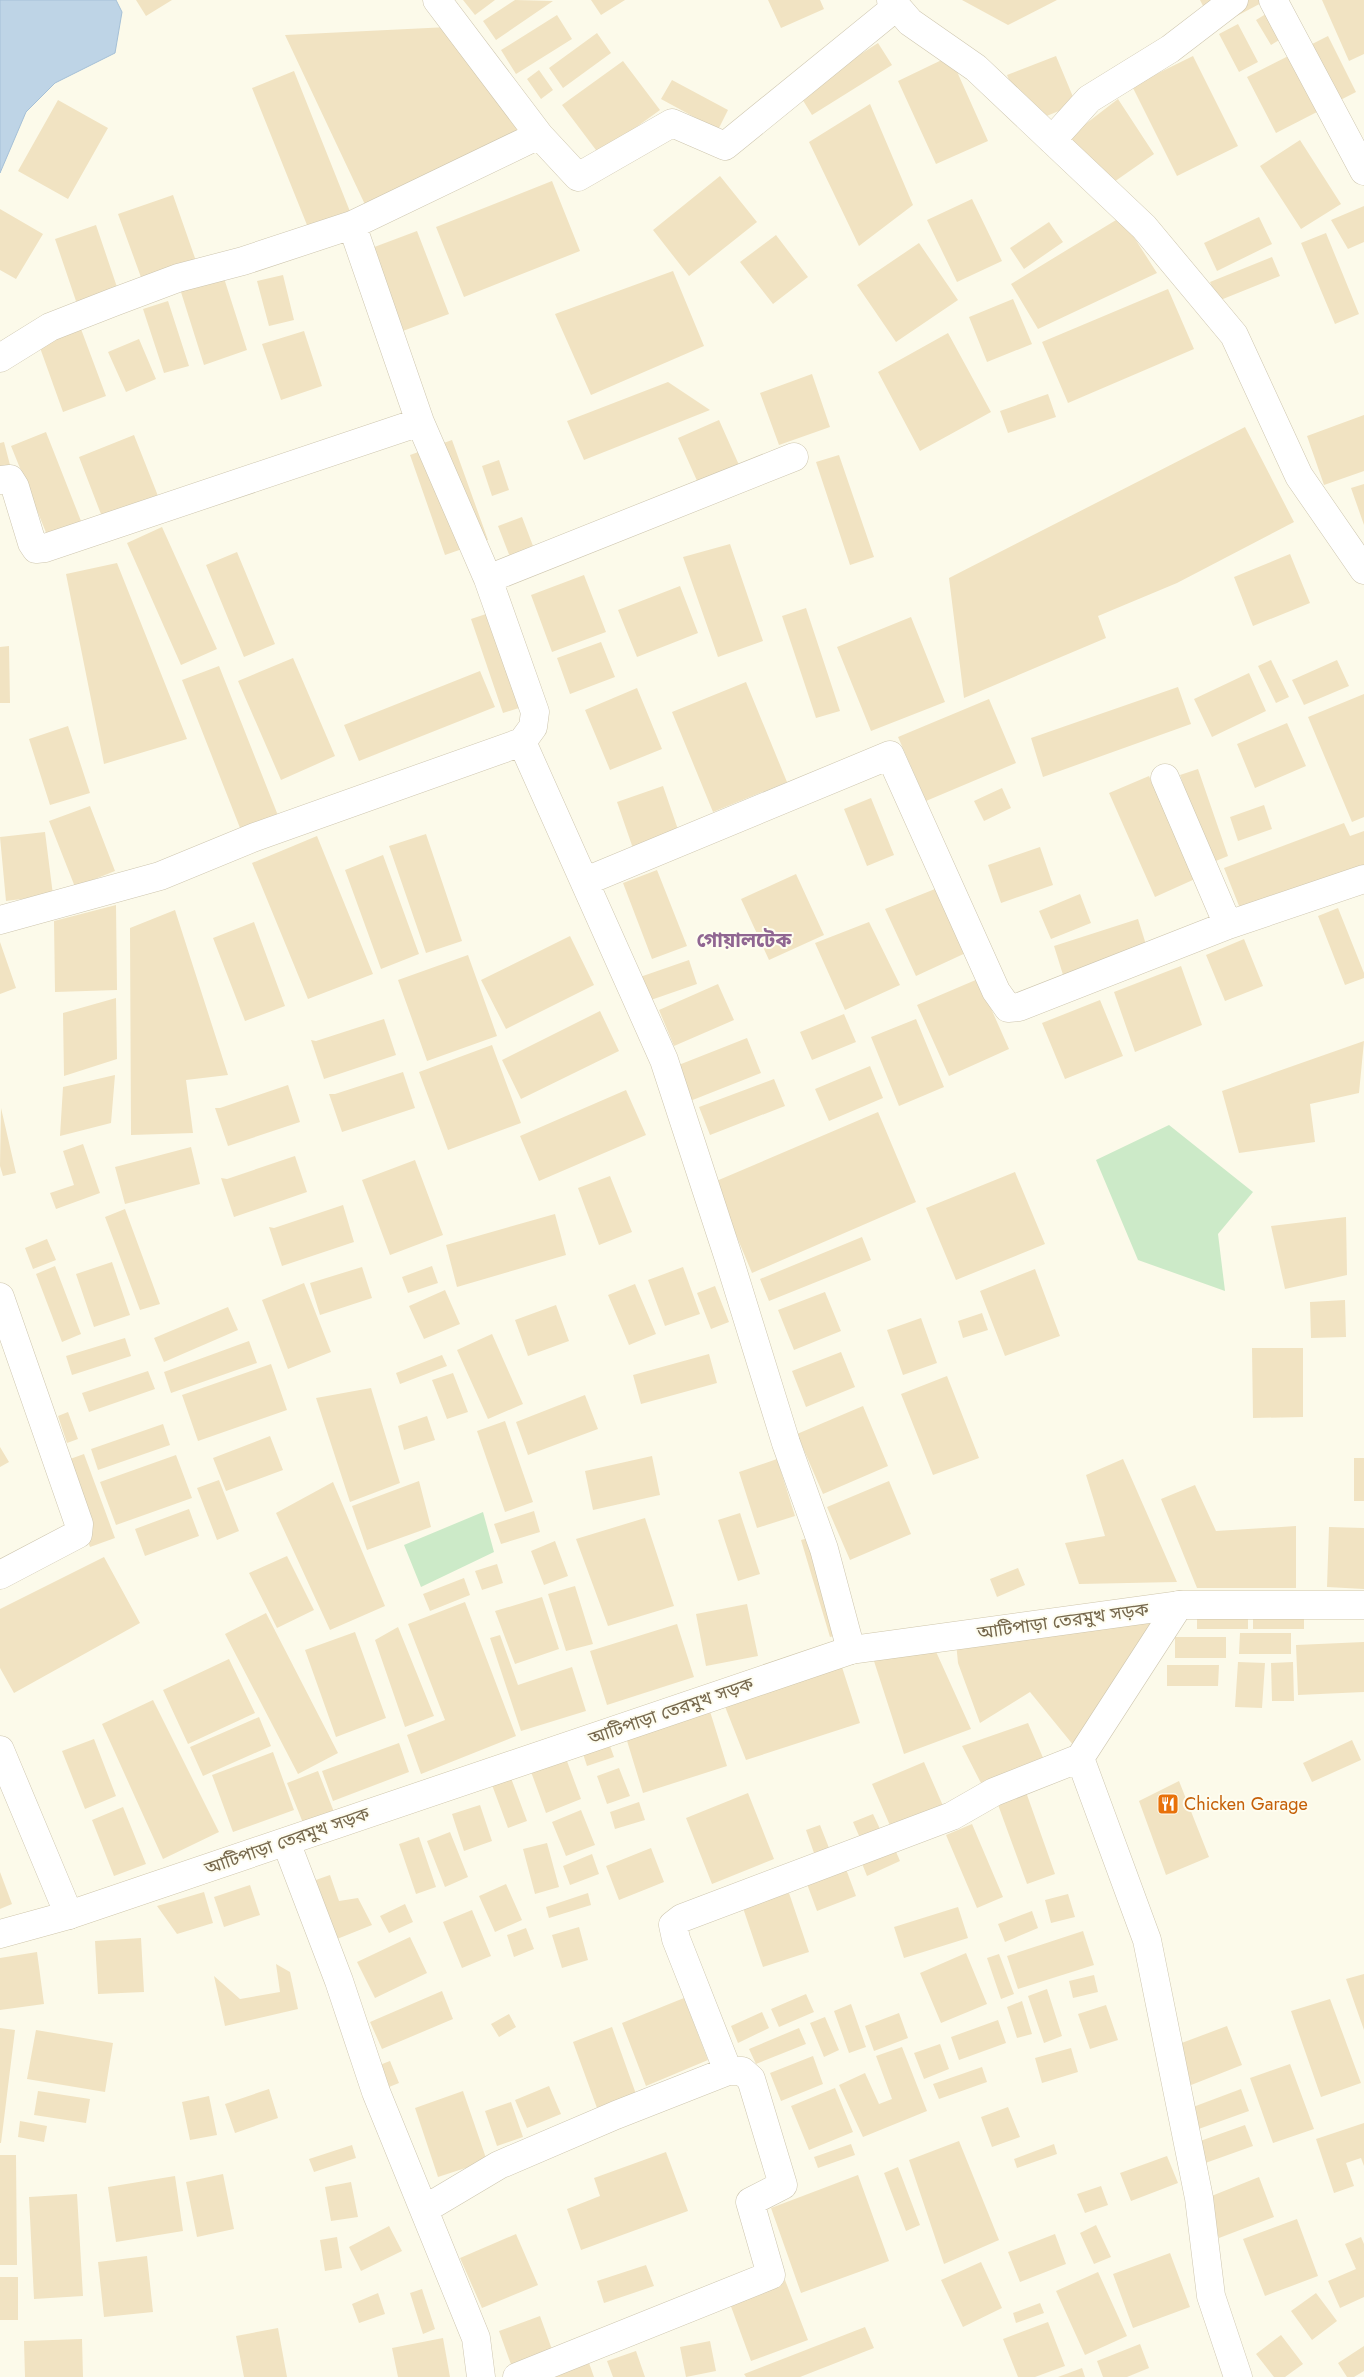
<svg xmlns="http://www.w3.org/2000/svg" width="1364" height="2377" viewBox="0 0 1364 2377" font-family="Jost,'Noto Sans Bengali',sans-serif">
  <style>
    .green { fill: #cceac8 }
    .water { fill: #bed4e6; stroke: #a5c0d7 }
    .building { fill: #f1e3c2 }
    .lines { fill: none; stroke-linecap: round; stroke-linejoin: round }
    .street-casing { stroke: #cec6af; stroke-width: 29 }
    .secondary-casing { stroke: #cfc6ab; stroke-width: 29 }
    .street { stroke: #fff; stroke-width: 28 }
    .secondary { stroke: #fff; stroke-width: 28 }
    .labels { text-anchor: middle; stroke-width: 4; stroke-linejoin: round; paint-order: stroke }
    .street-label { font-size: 18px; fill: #76684d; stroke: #fefdf0 }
    .food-label { font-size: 18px; fill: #c56008; stroke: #fefdf0; text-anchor: start }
    .quarter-label { font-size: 20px; font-weight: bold; fill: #906692; stroke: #fefdf0 }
  </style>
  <rect width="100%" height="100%" fill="#fcfaea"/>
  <path class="green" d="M1169 1125 1253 1192 1218 1234 1225 1291 1138 1260 1096 1160Z
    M483 1512 494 1552 421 1587 404 1545Z"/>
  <path class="water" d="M0 0H116L122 12 115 53 55 83 26 112 0 173Z"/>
  <path class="building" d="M136 0H172L146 16Z
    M463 0H495L475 15Z
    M515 0 553 1 496 40 483 21Z
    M591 0H625L601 15Z
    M768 0H820L824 9 781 28Z
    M962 0H1057L1008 25Z
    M1200 0H1267L1214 28Z
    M1322 0H1364V54L1349 61Z
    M1287 1 1302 26 1271 45 1256 20Z
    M557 15 572 39 516 74 501 50Z
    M1238 24 1258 62 1239 72 1219 34Z
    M469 26 533 136 369 213 285 35Z
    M597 33 611 53 563 88 549 68Z
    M1328 36 1356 92 1276 133 1247 77Z
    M878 43 892 65 812 115 799 94Z
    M950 56 988 141 936 164 898 81Z
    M1056 56 1076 104 1027 124 1007 75Z
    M1193 56 1238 146 1177 176 1132 86Z
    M623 61 660 110 599 154 562 105Z
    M539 70 553 90 541 99 527 79Z
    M294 71 351 214 309 230 252 88Z
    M672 80 728 110 718 130 661 99Z
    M1118 99 1154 154 1101 191 1066 139Z
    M58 100 108 128 68 199 18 171Z
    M870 104 913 205 859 246 809 142Z
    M1300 140 1341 204 1301 229 1260 166Z
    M720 176 757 222 689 276 653 230Z
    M552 181 580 251 464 297 436 227Z
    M173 195 196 261 142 280 118 214Z
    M972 199 1002 261 957 282 927 220Z
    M1364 206V242L1348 249 1331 220Z
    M0 209 43 234 16 279 0 270Z
    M1121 217 1157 273 1038 329 1011 284Z
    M1259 217 1272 244 1217 271 1204 243Z
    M1049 222 1063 242 1024 269 1010 248Z
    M96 225 119 293 78 307 55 239Z
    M417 231 449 314 400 332 369 249Z
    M1326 233 1359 314 1335 324 1301 243Z
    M776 235 808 277 773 304 740 262Z
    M919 243 958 300 896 342 857 285Z
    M1272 257 1280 276 1218 301 1210 282Z
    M673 271 704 346 591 395 555 314Z
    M223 275 247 350 204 365 180 289Z
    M283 275 294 320 269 326 257 281Z
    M1168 289 1194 349 1068 403 1042 342Z
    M1013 299 1032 344 987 362 969 317Z
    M168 301 189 366 164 373 143 309Z
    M81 329 106 396 63 412 39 345Z
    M304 331 322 386 281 400 262 344Z
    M948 333 991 412 920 451 878 372Z
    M139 339 156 379 126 392 108 352Z
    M812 374 830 427 779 445 760 393Z
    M668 382 710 410 584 460 567 421Z
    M1048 394 1056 417 1008 433 1000 411Z
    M1364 415V471L1324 485 1307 436Z
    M719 420 739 465 698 483 678 438Z
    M1245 427 1294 522 1177 583 1098 616 1106 638 964 698 949 578Z
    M46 432 81 521 47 535 11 446Z
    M134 435 160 501 104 522 79 457Z
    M452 440 488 540 445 555 410 455Z
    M4 442 10 465 0 467V443Z
    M839 455 874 557 850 565 816 462Z
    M499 460 509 490 492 496 482 466Z
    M1364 484V525L1351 488Z
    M522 517 541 567 517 575 498 526Z
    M162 527 217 649 181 665 127 543Z
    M730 544 763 641 718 657 683 557Z
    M237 552 275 644 244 657 206 565Z
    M1290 554 1310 603 1253 626 1234 577Z
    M117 563 187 739 104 764 66 574Z
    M584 575 606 632 552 652 531 595Z
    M680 586 698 633 637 657 618 610Z
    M806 608 840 711 816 718 782 616Z
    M489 613 522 707 503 713 471 619Z
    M911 617 945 702 871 731 837 647Z
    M601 642 615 677 570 694 557 658Z
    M9 646 10 703H0V647Z
    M293 658 335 756 281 780 238 681Z
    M1271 660 1289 697 1276 703 1258 666Z
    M1337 660 1349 686 1304 705 1292 680Z
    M219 666 279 818 242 833 182 680Z
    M480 671 495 707 359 761 344 725Z
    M1249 673 1266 711 1212 737 1194 699Z
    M746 682 787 782 713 812 672 712Z
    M1178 687 1191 724 1043 777 1031 738Z
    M637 688 662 749 610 770 585 710Z
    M1364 694V817L1352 822 1308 717Z
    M989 699 1016 763 926 801 898 737Z
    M1287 723 1306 766 1255 788 1237 744Z
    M68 726 90 793 50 805 29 739Z
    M1198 769 1228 856 1211 863 1180 775Z
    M1149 776 1195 879 1155 897 1109 793Z
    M663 786 683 844 637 860 617 802Z
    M1002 788 1011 808 984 821 974 801Z
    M871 798 894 855 867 866 844 809Z
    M1264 805 1272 829 1238 841 1230 817Z
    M90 806 115 871 75 887 49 821Z
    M1344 823 1350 836 1364 831V867L1241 911 1224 868Z
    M45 832 53 895 6 901 0 837Z
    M426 834 462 941 426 953 389 846Z
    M317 836 373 974 308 999 252 863Z
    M1040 847 1053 885 1001 903 988 865Z
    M383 855 419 954 381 969 345 870Z
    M657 870 687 946 652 959 623 883Z
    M796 874 824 935 769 960 741 899Z
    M940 887 970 951 916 976 885 909Z
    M1080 894 1091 923 1051 939 1039 911Z
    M116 905 117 990 55 992 54 921Z
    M1338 908 1364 973V978L1345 985 1318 916Z
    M175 910 228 1075 186 1080 193 1133 131 1135 130 928Z
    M1138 919 1148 951 1064 978 1054 946Z
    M254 922 285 1006 245 1021 213 938Z
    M869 922 900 985 845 1010 815 943Z
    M570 936 594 985 506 1029 481 980Z
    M1244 939 1263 986 1225 1001 1206 955Z
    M0 942 16 988 0 994Z
    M468 955 497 1036 427 1061 398 980Z
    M689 960 697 984 648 1001 640 977Z
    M1181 966 1202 1025 1135 1052 1114 992Z
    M978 979 1009 1049 949 1076 917 1005Z
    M718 984 734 1020 674 1046 659 1010Z
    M116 998 117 1059 64 1076 63 1013Z
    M1100 1000 1123 1056 1065 1079 1042 1023Z
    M600 1011 619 1051 521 1099 502 1060Z
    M844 1014 856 1042 812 1060 800 1032Z
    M384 1019 396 1055 324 1079 311 1040 316 1041Z
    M916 1019 944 1087 899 1106 871 1037Z
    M747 1038 761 1073 685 1103 671 1068Z
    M1364 1041 1359 1093 1310 1104 1315 1142 1239 1153 1222 1091Z
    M492 1045 521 1123 448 1150 419 1072Z
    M870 1066 883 1098 829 1121 815 1089Z
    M403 1072 415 1108 342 1132 329 1094H335Z
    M115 1075 111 1123 60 1136 63 1087Z
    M774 1079 785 1106 710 1135 699 1107Z
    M288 1085 300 1122 228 1146 215 1108H220Z
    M626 1090 646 1135 539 1181 520 1136Z
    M1 1108 16 1173 3 1176 0 1166Z
    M878 1112 916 1202 752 1273 714 1182Z
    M83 1144 100 1193 56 1209 50 1193 74 1185 63 1151Z
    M191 1147 200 1184 125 1204 115 1167Z
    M295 1156 307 1192 234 1217 221 1178 227 1179Z
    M415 1160 443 1235 390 1255 362 1180Z
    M1015 1172 1045 1244 956 1280 926 1208Z
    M610 1176 632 1232 599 1245 578 1188Z
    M343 1205 354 1242 282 1266 269 1227 274 1228Z
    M125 1209 160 1304 140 1310 105 1217Z
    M555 1214 566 1255 457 1287 446 1245Z
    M1346 1217 1347 1275 1285 1289 1271 1226Z
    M862 1237 871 1260 769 1301 760 1279Z
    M47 1239 56 1260 33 1269 25 1248Z
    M112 1262 130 1315 94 1327 76 1274Z
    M55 1266 81 1334 62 1342 36 1274Z
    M432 1266 438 1283 408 1293 402 1277Z
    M362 1267 372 1298 320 1315 310 1283Z
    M683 1267 700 1314 665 1326 648 1280Z
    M1035 1269 1060 1336 1005 1356 980 1291Z
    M304 1283 331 1352 288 1369 262 1300Z
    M635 1284 656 1334 629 1345 608 1295Z
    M715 1286 729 1322 711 1329 697 1293Z
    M445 1290 460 1324 424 1339 409 1306Z
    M825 1292 841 1331 794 1350 778 1310Z
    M1345 1300 1346 1337 1311 1338 1310 1302Z
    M556 1305 569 1341 528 1356 515 1320Z
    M228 1307 238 1330 164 1362 154 1338Z
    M982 1313 988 1330 963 1338 958 1321Z
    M921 1318 937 1363 903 1375 887 1330Z
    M492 1334 523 1404 488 1419 457 1350Z
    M125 1338 131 1356 72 1375 66 1356Z
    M249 1341 257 1363 171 1393 164 1372Z
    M1252 1348H1303V1417L1253 1418Z
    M841 1352 855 1387 806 1407 792 1371Z
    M709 1354 717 1383 641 1404 633 1375Z
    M442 1355 447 1366 400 1384 396 1373Z
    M271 1364 287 1410 198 1441 182 1395Z
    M148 1371 155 1389 89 1412 82 1393Z
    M453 1373 468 1412 447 1419 432 1380Z
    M947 1376 979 1458 933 1475 901 1394Z
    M371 1388 400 1483 350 1502 316 1398Z
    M585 1395 598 1429 528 1455 516 1422Z
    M863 1406 888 1466 823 1494 797 1434Z
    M68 1412 78 1439 67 1443 58 1416Z
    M427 1416 435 1440 404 1450 398 1426Z
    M505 1421 533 1502 505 1512 477 1431Z
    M163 1424 170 1445 98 1470 91 1449Z
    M270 1436 283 1470 226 1491 213 1458Z
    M0 1447 9 1462 0 1467Z
    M84 1454 115 1538 90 1547 59 1463Z
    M176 1455 192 1498 116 1525 100 1482Z
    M652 1456 660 1495 593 1510 585 1471Z
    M1354 1458H1364V1501H1354Z
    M777 1459 795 1516 757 1528 739 1472Z
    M1123 1459 1177 1582 1079 1584 1065 1543 1105 1536 1086 1475Z
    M219 1480 239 1531 217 1540 197 1488Z
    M419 1481 431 1527 367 1550 352 1506Z
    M889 1481 911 1534 850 1560 827 1507Z
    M333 1482 385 1606 330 1630 276 1513Z
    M1195 1485 1216 1531 1296 1526V1588H1197L1161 1499Z
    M189 1509 199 1536 145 1556 135 1529Z
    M534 1511 540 1532 501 1544 494 1524Z
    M740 1513 760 1574 738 1581 718 1520Z
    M645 1518 674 1606 608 1626 576 1539Z
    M1329 1527 1364 1528V1589L1327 1587Z
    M826 1533 855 1630 830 1637 801 1540Z
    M555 1541 568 1576 544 1585 531 1551Z
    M287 1556 314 1610 277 1628 249 1573Z
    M104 1557 140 1623 14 1693 0 1668V1609Z
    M497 1564 503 1583 482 1590 475 1571Z
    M1018 1568 1025 1585 997 1597 990 1579Z
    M464 1578 470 1595 430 1611 423 1594Z
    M575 1586 593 1644 566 1651 548 1594Z
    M542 1597 559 1649 515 1664 495 1611Z
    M465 1602 516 1736 421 1774 407 1735 445 1720 408 1624Z
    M747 1604 758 1656 706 1666 696 1614Z
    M1197 1608H1248V1629H1197Z
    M1253 1608H1304V1629H1253Z
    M266 1613 338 1753 298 1774 225 1634Z
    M1163 1618 1074 1746 1030 1692 980 1723 958 1663 956 1642Z
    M677 1624 694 1677 607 1705 590 1651Z
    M398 1627 434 1716 405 1727 375 1640Z
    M355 1632 386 1718 336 1737 305 1650Z
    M1240 1633H1291V1654H1239Z
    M500 1635 518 1685 572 1667 586 1711 521 1731 490 1638Z
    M1175 1637H1226V1658H1175Z
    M1364 1642V1692L1298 1695 1296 1645Z
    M933 1645 971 1729 904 1754 873 1658Z
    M229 1659 255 1713 188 1744 163 1690Z
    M1238 1662 1265 1663 1262 1708 1235 1707Z
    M1293 1662 1294 1701H1272L1271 1663Z
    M841 1664 860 1723 746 1760 724 1704Z
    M1167 1665H1219L1218 1686H1167Z
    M153 1700 219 1832 163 1859 102 1724Z
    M708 1705 727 1766 643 1793 624 1731Z
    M259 1717 271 1746 203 1776 190 1747Z
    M1028 1723 1044 1760 983 1787 962 1746Z
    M606 1735 614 1757 587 1766 580 1745Z
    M94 1739 116 1796 85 1809 62 1751Z
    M1352 1740 1361 1760 1312 1782 1303 1763Z
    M399 1743 409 1772 333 1801 322 1771Z
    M561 1745 581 1799 546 1813 526 1758Z
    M273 1752 294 1810 233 1832 212 1775Z
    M924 1762 947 1815 895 1837 872 1784Z
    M619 1768 630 1796 607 1804 597 1776Z
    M318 1771 334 1812 303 1823 287 1783Z
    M511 1778 527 1821 508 1828 492 1785Z
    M1179 1781 1209 1857 1166 1875 1139 1801Z
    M1026 1792 1055 1874 1027 1884 997 1802Z
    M748 1793 774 1859 712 1884 686 1818Z
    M639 1802 645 1820 615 1829 610 1812Z
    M480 1805 492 1841 464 1851 452 1814Z
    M123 1807 146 1864 114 1876 92 1820Z
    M581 1810 595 1845 566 1856 552 1822Z
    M873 1814 880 1829 860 1838 853 1822Z
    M972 1824 1003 1897 977 1908 946 1835Z
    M820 1825 829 1848 814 1853 806 1830Z
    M450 1832 468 1877 445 1887 427 1841Z
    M419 1837 436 1887 416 1894 399 1844Z
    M547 1843 559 1887 535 1894 523 1849Z
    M894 1847 900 1861 867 1876 861 1861Z
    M651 1848 664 1882 619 1900 606 1866Z
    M592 1854 599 1874 570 1885 563 1866Z
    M846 1869 856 1896 817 1911 807 1884Z
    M0 1872 12 1904 0 1909Z
    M330 1875 339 1901 358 1898 372 1925 332 1941 313 1881Z
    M506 1884 522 1920 495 1932 479 1896Z
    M250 1885 260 1915 224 1927 214 1897Z
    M204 1892 213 1923 177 1934 157 1906Z
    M588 1893 591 1905 549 1918 546 1907Z
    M789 1893 809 1952 763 1967 743 1908Z
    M1068 1894 1075 1917 1051 1923 1045 1900Z
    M405 1904 413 1922 389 1933 380 1916Z
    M958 1907 968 1938 904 1958 894 1927Z
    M472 1910 491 1956 462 1968 443 1922Z
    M1032 1911 1038 1928 1005 1942 998 1924Z
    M579 1927 588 1960 562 1968 552 1935Z
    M526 1928 534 1949 514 1957 507 1935Z
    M1083 1931 1094 1965 1018 1989 1007 1956Z
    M410 1937 427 1973 375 1998 357 1962Z
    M141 1938 144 1992 98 1994 95 1941Z
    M37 1952 44 2004 0 2010V1958Z
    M966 1953 987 2004 941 2023 920 1973Z
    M999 1954 1014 1994 1001 1999 987 1958Z
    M276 1964 290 1972 298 2009 225 2026 214 1976 240 1999 280 1992Z
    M1364 1974V2030L1346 1979Z
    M1094 1975 1098 1992 1073 1998 1069 1981Z
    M1047 1989 1062 2036 1044 2043 1028 1996Z
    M442 1991 453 2019 382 2049 370 2022Z
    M806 1994 814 2012 779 2027 771 2009Z
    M684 1998 708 2060 646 2086 622 2023Z
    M1330 1999 1361 2083 1321 2097 1291 2011Z
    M1022 2001 1032 2034 1017 2038 1007 2007Z
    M851 2004 866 2047 849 2053 834 2011Z
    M1106 2005 1118 2040 1090 2049 1078 2014Z
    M762 2012 769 2028 738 2043 731 2026Z
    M899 2013 908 2038 874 2051 865 2026Z
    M509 2014 516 2027 499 2037 491 2024Z
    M825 2017 839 2050 824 2057 810 2023Z
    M998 2020 1006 2043 959 2060 951 2037Z
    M1227 2026 1242 2065 1186 2087 1171 2047Z
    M612 2027 636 2094 597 2108 573 2042Z
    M0 2028 15 2030 1 2143H0Z
    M799 2028 806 2044 756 2064 749 2049Z
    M36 2030 113 2043 105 2092 27 2079Z
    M940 2044 949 2069 924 2079 914 2053Z
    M902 2047 927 2111 863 2137 839 2085 865 2073 879 2104 892 2099 876 2056Z
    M1071 2048 1078 2072 1042 2083 1035 2058Z
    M813 2056 823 2084 781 2101 770 2073Z
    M390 2061 399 2083 364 2097 356 2074Z
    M1290 2064 1314 2129 1273 2143 1250 2078Z
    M982 2067 987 2082 939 2099 933 2084Z
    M549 2086 561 2114 527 2128 515 2100Z
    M835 2088 853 2132 809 2150 791 2106Z
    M269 2089 278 2118 235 2133 225 2104Z
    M1241 2089 1249 2111 1193 2131 1185 2110Z
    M38 2091 90 2099 86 2123 34 2115Z
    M463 2091 487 2161 438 2177 415 2108Z
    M209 2096 217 2135 190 2140 182 2102Z
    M511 2102 523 2137 497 2146 485 2111Z
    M1008 2107 1020 2137 992 2147 981 2117Z
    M20 2121 47 2126 44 2142 18 2137Z
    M1364 2123V2166L1361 2158 1346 2163 1354 2186 1334 2193 1316 2139Z
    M1245 2125 1253 2146 1197 2166 1189 2145Z
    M959 2141 999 2240 944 2264 909 2160Z
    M851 2144 855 2155 818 2168 814 2157Z
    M1054 2144 1057 2154 1017 2168 1014 2159Z
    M352 2145 356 2158 314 2172 309 2159Z
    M666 2152 688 2211 581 2250 567 2209 600 2196 594 2178Z
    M0 2155H16L17 2265H0Z
    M1167 2156 1178 2183 1131 2201 1120 2173Z
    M898 2167 920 2225 906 2231 884 2173Z
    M223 2174 234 2229 197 2237 186 2182Z
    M858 2175 889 2261 801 2293 771 2208Z
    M175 2176 183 2231 116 2242 108 2187Z
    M1259 2177 1274 2217 1219 2238 1204 2199Z
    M351 2182 358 2217 331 2221 325 2187Z
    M1101 2186 1108 2205 1085 2213 1077 2194Z
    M77 2194 83 2296 34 2299 29 2197Z
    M1297 2219 1318 2276 1265 2296 1243 2239Z
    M1096 2225 1111 2257 1094 2264 1080 2233Z
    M389 2226 402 2251 361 2271 349 2247Z
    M516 2234 538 2285 482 2308 460 2258Z
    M1055 2234 1066 2264 1020 2282 1008 2252Z
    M337 2237 342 2268 325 2271 320 2240Z
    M1361 2237 1364 2244V2297L1340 2308 1328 2281 1356 2269 1345 2244Z
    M1170 2253 1190 2307 1133 2328 1113 2274Z
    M147 2256 153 2312 104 2317 98 2262Z
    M981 2262 1002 2308 963 2327 941 2280Z
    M646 2265 654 2286 604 2303 597 2281Z
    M1098 2272 1127 2336 1085 2355 1056 2291Z
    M0 2277H18V2320H0Z
    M785 2280 808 2340 751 2361 729 2301Z
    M422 2289 435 2329 423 2334 410 2293Z
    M378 2293 385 2314 359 2323 352 2304Z
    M1316 2293 1337 2321 1312 2340 1291 2311Z
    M1040 2303 1044 2313 1016 2323 1013 2313Z
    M540 2316 554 2355 513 2370 499 2331Z
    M1048 2322 1065 2366 1035 2377H1018L1003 2339Z
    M865 2327 874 2348 800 2377H746L744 2374Z
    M278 2328 287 2377H244L236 2336Z
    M1281 2335 1303 2364 1285 2377H1274L1256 2354Z
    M443 2338 450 2377H398L392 2348Z
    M82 2339 83 2377H25L24 2341Z
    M710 2341 716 2371 686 2377 680 2347Z
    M1140 2344 1149 2368 1127 2377H1103L1097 2361Z
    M1364 2346V2371L1354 2377H1347L1338 2363Z
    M636 2351 645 2377H613L607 2361Z
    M589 2363 594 2377H551Z
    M1082 2368 1085 2377H1058Z"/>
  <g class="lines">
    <g class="street-casing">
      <path id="street" d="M437 0 539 135 578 177 672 123 725 146 896 7
        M891 0 910 22 976 68 1144 227 1234 335 1299 476 1364 570
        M1273 0 1364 171
        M1052 140 1089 99 1170 49 1234 0
        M352 225 420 422 488 579 535 712 533 727 522 742 664 1060 729 1259 786 1443 824 1549 851 1650
        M0 358 50 327 114 302 178 278 243 261 352 225 539 135
        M0 480 10 479 15 487 32 543 36 549 45 548 420 422
        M488 579 794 457
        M1165 778 1228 925 1364 879
        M586 881 890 755 996 991 1008 1008 1019 1007 1228 925
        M0 920 160 876 255 837 522 742
        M0 1297 79 1524 78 1534 0 1575
        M1179 1605 1080 1758 1147 1940 1199 2198 1211 2296 1238 2377
        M0 1750 69 1915
        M286 1842 339 1981 376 2092 476 2338 481 2377
        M425 2209 499 2165 616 2115 728 2071 676 1939 673 1925 682 1918 952 1816 994 1792 1080 1758
        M517 2377 771 2275 750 2202 783 2185 751 2079 742 2071H728"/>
    </g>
    <g class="secondary-casing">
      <path id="secondary" d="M0 1934 69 1915 851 1650 1179 1605H1364"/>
    </g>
    <use href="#street" class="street"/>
    <use href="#secondary" class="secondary"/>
  </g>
  <defs>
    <g id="restaurant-square" transform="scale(1.125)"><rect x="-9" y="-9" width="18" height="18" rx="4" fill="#e8710a" stroke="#fefdf0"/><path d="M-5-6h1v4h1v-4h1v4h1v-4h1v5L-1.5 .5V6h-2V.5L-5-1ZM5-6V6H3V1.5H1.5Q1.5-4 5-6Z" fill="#fff"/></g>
  </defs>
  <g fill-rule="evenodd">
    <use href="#restaurant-square" x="1168" y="1804"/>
  </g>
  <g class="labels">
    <g class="street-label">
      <text transform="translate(1063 1621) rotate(-8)" y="6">আটিপাড়া তেরমুখ সড়ক</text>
      <text transform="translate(671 1711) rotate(-19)" y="6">আটিপাড়া তেরমুখ সড়ক</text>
      <text transform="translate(287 1841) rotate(-19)" y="6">আটিপাড়া তেরমুখ সড়ক</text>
    </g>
    <g class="food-label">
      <text x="1184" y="1810">Chicken Garage</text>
    </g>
    <g class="quarter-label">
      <text x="744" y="947">গোয়ালটেক</text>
    </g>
  </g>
</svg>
